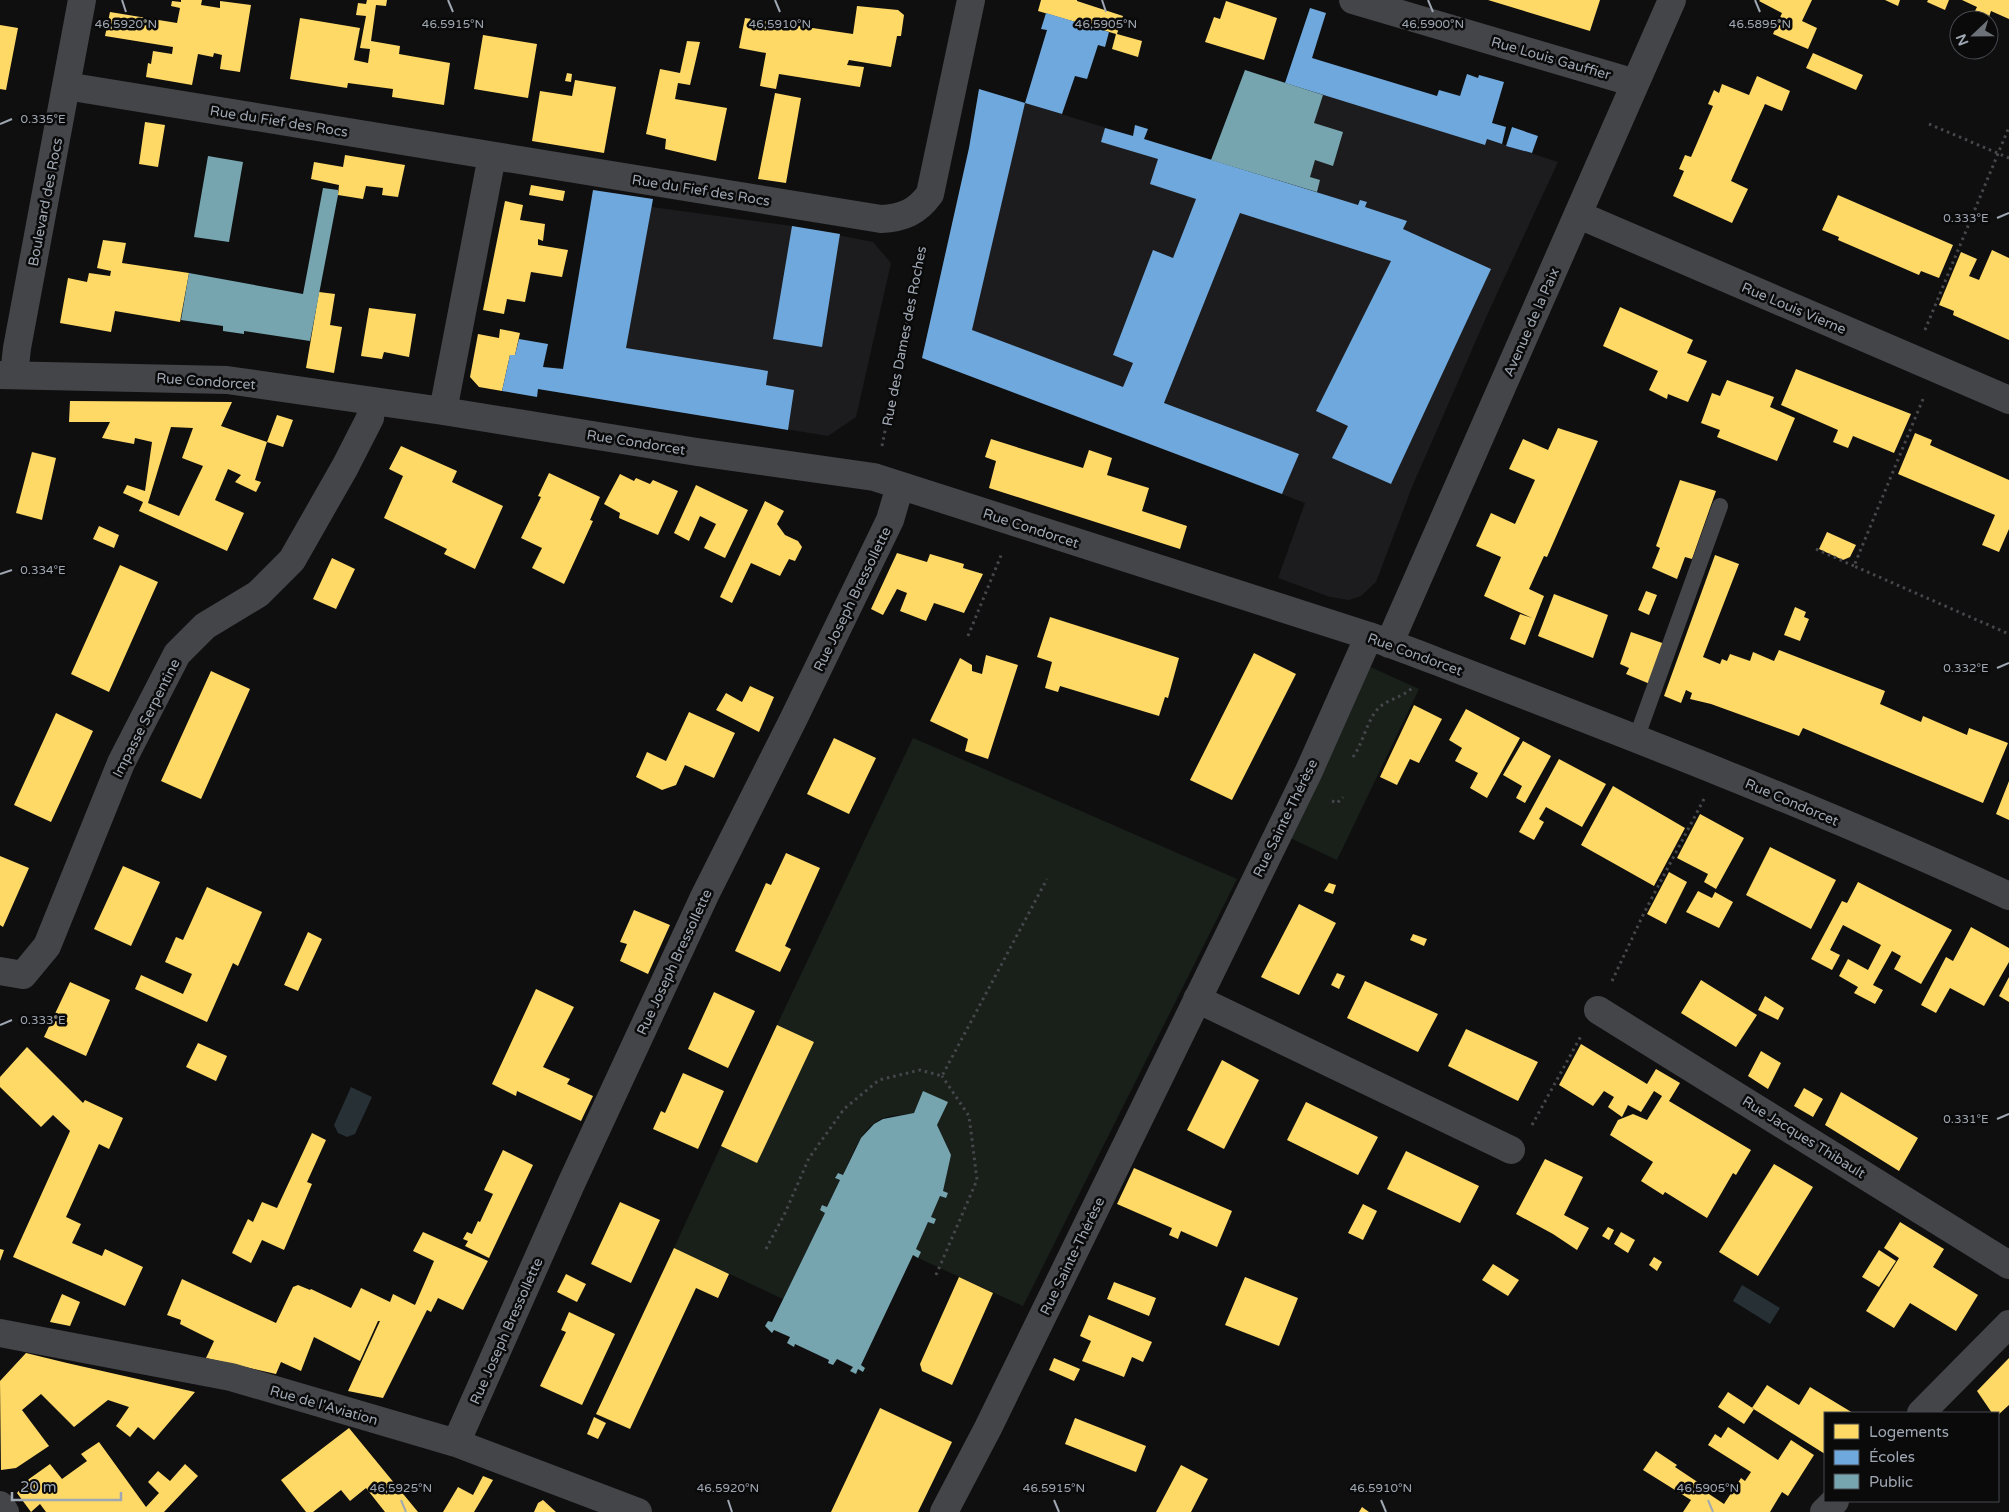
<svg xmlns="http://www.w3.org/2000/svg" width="2009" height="1512" viewBox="0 0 2009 1512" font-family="'Varela Round',sans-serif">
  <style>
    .built { fill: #1c1c1e }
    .green { fill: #19201a }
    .water { fill: #263035 }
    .homes { fill: #ffd966; fill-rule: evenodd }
    .schools { fill: #6fa8dc }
    .public { fill: #76a5af }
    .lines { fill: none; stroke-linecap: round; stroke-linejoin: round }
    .path { stroke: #45474b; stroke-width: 3; stroke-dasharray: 2.5 4; stroke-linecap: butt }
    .lane { stroke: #444549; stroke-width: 16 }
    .street { stroke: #444549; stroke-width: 28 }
    .ticks { fill: none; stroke: #9fa7b2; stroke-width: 2 }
    .labels { text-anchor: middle; stroke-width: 5; stroke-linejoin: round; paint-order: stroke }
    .street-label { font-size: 14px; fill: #9fa7b2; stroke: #0a0a0b }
    .ticks-label { font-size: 12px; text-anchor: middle; fill: #9fa7b2; stroke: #0a0a0b; stroke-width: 5; stroke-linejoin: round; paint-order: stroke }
  </style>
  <rect width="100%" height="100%" fill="#0f0f10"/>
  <path class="built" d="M1245 70 1485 145 1487 139 1558 162 1488 313 1412 487 1376 582 1361 596 1349 600 1330 597 1278 578 1305 503 922 358 969 148 979 89 1211 160Z
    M653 199 652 207 792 226 873 242 891 263 856 417 828 436 538 389 543 367 563 368Z"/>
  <path class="green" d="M1366 665 1419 689 1337 860 1288 837Z
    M913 738 1237 879 1023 1306 918 1258 921 1252 916 1249 928 1222 934 1224 936 1219 931 1217 940 1196 945 1198 948 1193 943 1191 951 1155 937 1125 947 1102 923 1091 914 1113C904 1115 892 1115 883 1118 862 1126 852 1156 843 1175L838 1173 835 1178 840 1180 827 1207 822 1205 820 1210 825 1213 783 1299 674 1248 721 1146 757 1163 814 1042 777 1025Z"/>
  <path class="water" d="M351 1087 372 1097 355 1134 347 1137 338 1133 334 1125Z
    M1742 1285 1780 1308 1770 1324 1733 1301Z"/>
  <path class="homes" d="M181 0H202L201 5 220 8V1L251 5 240 72 220 69 222 55 214 53 213 57 198 54 192 85 146 77 148 63 151 64 153 51 172 54 173 47 105 36 110 12 177 23 180 8 171 6 172 1 181 2Z
    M367 0H387L386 6 376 5 371 41 400 46 399 54 450 63 444 105 392 97 393 89 348 83 347 88 290 79 300 18 360 28 354 60 368 63 370 49 360 48 366 16 356 15 358 3 366 4Z
    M1041 0H1077V1L1123 16 1117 34 1142 41 1138 57 1112 49 1116 34 1038 11Z
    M1488 0H1600L1590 31Z
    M1760 0H1812L1802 21 1817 28 1808 49 1773 34 1782 13 1759 1Z
    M1885 0H1900L1898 6Z
    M1928 0H1949L1945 10 1927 2Z
    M1962 0H2009V19L1991 11 1989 17 1975 11 1977 7Z
    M1226 1 1277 18 1264 60 1205 42 1214 17 1220 19Z
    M857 6 898 10 904 15 901 36H897L891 67 849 60 847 65 864 67 860 87 779 74 776 89 760 86 766 53 739 48 745 18 853 34Z
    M0 25 18 28 6 90 0 89Z
    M483 35 537 44 528 98 474 89Z
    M687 41 700 42 690 85 678 83 675 99 727 108 716 161 665 149 666 139 646 134 660 69 680 73Z
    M1813 53 1863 75 1856 90 1806 68Z
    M567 73 572 74 571 82 565 81Z
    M1757 76 1790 91 1782 111 1765 104 1731 181 1748 189 1732 223 1673 196 1684 171 1679 169 1685 155 1691 157 1713 106 1708 104 1714 90 1719 93 1722 84 1749 95Z
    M575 80 616 87 604 153 532 141 540 91 572 96Z
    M775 93 801 98 786 183 758 179Z
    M145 122 165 125 158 167 139 164Z
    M345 155 405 165 398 197 382 195 383 188 366 186 363 199 338 195 339 185 311 179 314 162 343 167Z
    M531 185 565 191 563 201 529 195Z
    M1838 195 1953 245 1939 278 1921 271 1919 275 1838 240 1839 237 1822 230Z
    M505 201 523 205 520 220 545 224 543 241 538 239V245L568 250 562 277 531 272 525 302 507 299 504 314 483 310Z
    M103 240 126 243 122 263 189 273 180 322 115 311 111 332 60 323 68 278 87 282 89 273 110 276 111 271 97 268Z
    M1992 250 2009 258V340L1953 315 1954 311 1939 305 1961 252 1977 259 1969 276 1979 280Z
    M319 292 335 294 330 325 342 327 334 373 306 368Z
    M1620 307 1693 340 1687 353 1707 361 1688 402 1668 394 1667 399 1649 390 1658 371 1603 346Z
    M369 308 416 314 409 357 384 352 382 359 361 356Z
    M500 329 520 333 515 355H510L502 391 479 387 470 377 478 334 499 338Z
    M1796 369 1911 414 1894 453 1853 436 1848 448 1833 442 1838 430 1781 405Z
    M1727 380 1774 397 1770 407 1795 418 1777 461 1717 437 1720 430 1701 423 1712 393 1720 396Z
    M70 401 232 402 221 426 267 442 277 415 293 420 283 447 267 442 255 480 261 482 256 492 235 482 241 475 228 469 215 500 244 513 227 551 139 511 143 502 123 493 127 485 145 491 152 442 135 438 134 444 102 438 110 422H69ZM171 427 193 428 182 458 203 466 179 516 148 503Z
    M1558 428 1598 441 1547 557 1544 556 1529 589 1544 596 1525 645 1510 639 1520 614 1532 618 1484 596 1501 557 1476 546 1491 513 1515 524 1535 480 1509 469 1523 439 1548 450Z
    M1915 433 1932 440 1930 445 2009 480V529L1999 552 1982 545 1995 515 1898 474Z
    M991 439 1083 468 1089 450 1112 458 1107 475 1149 488 1142 511 1187 526 1180 549 989 488 996 461 985 457Z
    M401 446 457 471 452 482 503 506 475 569 444 554 447 549 384 518 403 476 389 469Z
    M32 452 56 458 42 520 16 513Z
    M549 473 600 497 590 520 593 521 564 584 532 568 542 548 521 538 541 497 538 496Z
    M620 474 634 481 636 478 650 484 653 480 678 491 658 535 619 518 620 513 604 504Z
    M1680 480 1716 491 1692 559 1685 557 1677 579 1652 568 1660 548 1656 546Z
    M696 485 748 510 725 558 704 548 716 524 700 516 689 541 674 533Z
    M765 501 784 511 777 524 785 535 798 541 802 547 795 561 789 559 780 576 751 563 732 603 720 597Z
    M99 526 119 535 114 548 93 539Z
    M1827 532 1856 545 1850 557 1843 560 1819 549Z
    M897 553 927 562 930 554 964 564 963 568 983 574 964 613 934 603 926 621 900 611 907 593 897 589 883 615 871 609Z
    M1715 555 1739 564 1703 657 1720 664 1722 659 1727 661 1730 654 1750 661 1753 652 1774 661 1779 650 1885 691 1880 704 1921 722 1923 716 1967 735 1969 728 2008 743 1983 803 1803 728 1799 736 1711 704 1690 699 1692 693 1686 690 1681 703 1664 696Z
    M332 558 355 569 336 609 313 599Z
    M120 565 158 582 109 692 71 674Z
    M1646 591 1657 595 1649 615 1638 610Z
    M1554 594 1608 615 1593 658 1538 636Z
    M1795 607 1806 612 1804 617 1809 619 1800 641 1784 635Z
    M1050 617 1179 658 1168 698 1165 697 1159 716 1060 686 1058 692 1045 688 1052 662 1037 657Z
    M1631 632 1665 644 1650 684 1626 674 1629 668 1620 664Z
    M1254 653 1296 674 1232 800 1190 780Z
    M986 655 1018 665 988 759 965 751 968 739 930 721 960 658 972 665V671L982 674Z
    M211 671 250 689 201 799 161 781Z
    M750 686 774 697 759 732 716 710 726 693 742 702Z
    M1414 705 1442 719 1419 763 1410 759 1397 785 1380 777Z
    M1466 709 1520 738 1487 798 1470 788 1478 773 1455 761 1462 748 1449 740Z
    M689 712 735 733 714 778 685 765 676 785 662 790 636 777 647 752 666 761Z
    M56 713 93 731 51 822 14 805Z
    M834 738 876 758 849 814 807 794Z
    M1523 741 1551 756 1525 803 1516 798 1522 786 1503 775Z
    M1559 759 1606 784 1582 827 1546 807 1539 819 1544 822 1534 840 1519 832Z
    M2009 781V820L1996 814Z
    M1613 786 1685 828 1654 886 1581 845Z
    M1700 814 1744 838 1716 889 1704 882 1708 874 1677 858Z
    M1770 847 1836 880 1811 929 1746 895Z
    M786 853 820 868 785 946 791 949 780 972 735 951 766 883 771 885Z
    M0 856 29 868 3 927 0 925Z
    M123 866 160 882 131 946 94 929Z
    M1669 872 1687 882 1666 924 1647 914Z
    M1858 882 1952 930 1921 984 1894 969 1901 956 1892 951 1873 985 1883 990 1875 1004 1854 993 1858 987 1839 976 1848 959 1868 970 1881 945 1843 925 1830 950 1840 955 1832 970 1811 959 1842 901 1847 903Z
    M1329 883 1336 885 1333 894 1324 891Z
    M207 887 262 912 238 966 233 963 207 1022 135 989 141 975 183 994 192 974 165 962 176 937 183 940Z
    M1698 891 1712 898 1715 892 1733 902 1719 928 1686 912Z
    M1299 904 1336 923 1299 995 1261 977Z
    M634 910 670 925 648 974 620 961 627 944 620 942Z
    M1971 927 2009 948V962L1984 1006 1950 988 1936 1013 1921 1005 1946 957 1953 961Z
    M308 932 322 939 298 991 284 985Z
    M1413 934 1427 939 1424 946 1410 940Z
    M1337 973 1345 976 1339 989 1331 985Z
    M2009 977V1002L1999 996Z
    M1701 980 1757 1015 1736 1047 1681 1013Z
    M1365 981 1438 1014 1418 1052 1347 1018Z
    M70 982 110 1000 86 1056 44 1037Z
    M536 989 574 1007 543 1067 570 1079 567 1084 593 1096 581 1121 517 1091 516 1096 492 1084Z
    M714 992 755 1011 728 1068 688 1049Z
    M1765 996 1784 1008 1778 1020 1758 1010Z
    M777 1025 814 1042 757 1163 721 1146Z
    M1466 1029 1538 1062 1518 1101 1448 1066Z
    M198 1043 227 1056 216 1081 186 1067Z
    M1581 1044 1647 1084 1656 1069 1680 1083 1669 1101 1751 1150 1736 1175 1733 1173 1707 1218 1665 1192 1663 1195 1641 1181 1653 1162 1610 1135 1618 1120 1633 1114 1647 1120 1662 1096 1654 1091 1641 1112 1628 1105 1622 1117 1608 1107 1614 1097 1604 1091 1593 1106 1559 1085Z
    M27 1047 83 1103 85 1100 123 1118 109 1149 99 1144 66 1217 81 1224 72 1243 102 1256 105 1249 143 1267 125 1306 13 1257 70 1131 53 1115 41 1127 0 1087V1077Z
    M1761 1051 1781 1063 1768 1089 1748 1076Z
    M1222 1060 1259 1080 1224 1149 1187 1130Z
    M683 1073 724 1091 698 1149 653 1129 661 1111 665 1113Z
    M1804 1088 1823 1099 1813 1117 1794 1106Z
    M1841 1092 1918 1138 1899 1171 1825 1125Z
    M1306 1102 1378 1137 1358 1175 1287 1140Z
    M312 1133 326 1140 307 1182 312 1184 284 1250 262 1240 251 1263 232 1253 248 1219 253 1222 262 1202 277 1208Z
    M503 1150 533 1165 489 1258 465 1246 468 1241 463 1239 467 1232 472 1234 478 1221 480 1222 493 1194 484 1190Z
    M1406 1151 1479 1186 1460 1223 1387 1189Z
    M1545 1159 1583 1177 1564 1215 1589 1228 1577 1250 1553 1234 1516 1214Z
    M1774 1164 1813 1187 1758 1276 1719 1252Z
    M1134 1168 1232 1211 1217 1247 1181 1231 1178 1239 1169 1235 1172 1228 1117 1204Z
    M620 1202 660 1220 631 1283 591 1264Z
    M1363 1204 1377 1211 1363 1240 1348 1233Z
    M1900 1222 1944 1249 1933 1267 1978 1295 1956 1331 1910 1303 1894 1328 1866 1311 1899 1258 1884 1248Z
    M1608 1227 1614 1230 1609 1240 1602 1236Z
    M423 1232 488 1261 463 1310 438 1298 431 1312 427 1310 383 1398 348 1391 380 1321H378L360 1361 314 1337 301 1371 281 1362 276 1374 206 1358 214 1341 180 1324 181 1320 167 1315 182 1279 276 1323 293 1287 298 1285 310 1290 311 1289 351 1308 361 1288 390 1302 393 1294 415 1305 434 1261 413 1251Z
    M1621 1232 1635 1240 1628 1253 1614 1244Z
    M674 1248 729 1274 718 1298 696 1288 630 1429 596 1414Z
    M0 1249 4 1250 0 1261Z
    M1879 1250 1896 1261 1879 1287 1862 1277Z
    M1654 1257 1662 1262 1657 1271 1649 1265Z
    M1493 1264 1519 1280 1508 1296 1482 1280Z
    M566 1274 586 1284 577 1302 557 1292Z
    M959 1277 993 1293 952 1385 922 1371 920 1364Z
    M1245 1277 1298 1298 1279 1346 1225 1325Z
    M1114 1282 1156 1298 1149 1316 1107 1299Z
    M62 1294 80 1302 70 1326 50 1322Z
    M569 1312 615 1334 582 1405 540 1386 566 1332 561 1330Z
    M1089 1315 1152 1342 1143 1362 1132 1357 1124 1377 1082 1361 1091 1341 1080 1336Z
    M26 1353 67 1363 195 1392 154 1440 138 1427 130 1437 116 1426 129 1407 108 1400 74 1427 41 1394 22 1410 49 1446 16 1468 1 1470 0 1381Z
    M1054 1358 1080 1369 1074 1381 1049 1370Z
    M2009 1358V1405L1998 1415V1413H1992L1977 1391Z
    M1767 1385 1799 1405 1810 1387 1853 1413H1825V1454L1752 1408Z
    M1728 1392 1754 1409 1744 1424 1718 1407Z
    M880 1408 952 1442 918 1512H831Z
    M594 1417 606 1423 598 1439 587 1434Z
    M1075 1418 1146 1446 1136 1472 1065 1444Z
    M1728 1427 1778 1460 1791 1440 1814 1455 1788 1496 1782 1492 1770 1512H1683L1691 1500 1643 1470 1656 1451 1677 1465 1675 1467 1702 1485 1700 1488 1724 1504 1741 1478 1745 1481 1751 1472 1708 1445 1715 1434 1721 1438Z
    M349 1428 418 1512H385L366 1488 350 1501 341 1490 313 1512H306L281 1480Z
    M99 1442 146 1507 159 1493 148 1482 158 1471 170 1481 185 1464 198 1476 164 1512H46L40 1504 31 1512 17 1493 29 1479 50 1464 62 1479 87 1461 81 1454Z
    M1181 1465 1208 1479 1191 1512H1156Z
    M483 1476 493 1480 474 1512H443L458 1487 473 1495Z
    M543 1500 556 1512H534L538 1503Z
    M1362 1507 1369 1512H1359Z"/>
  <path class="schools" d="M1310 8 1326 13 1312 58 1437 96 1439 90 1460 96 1467 74 1478 78 1479 75 1504 82 1492 123 1506 127 1502 144 1487 139 1485 145 1285 83Z
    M1046 13 1109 32 1105 47 1098 45 1087 79 1075 76 1062 114 1025 103 972 330 1123 387 1133 363 1113 355 1153 250 1173 258 1196 199 1150 184 1158 159 1101 142 1105 128 1133 136 1135 125 1148 129 1144 139 1358 205 1360 200 1367 202 1365 207 1407 221 1403 229 1491 269 1391 484 1332 458 1348 426 1316 411 1391 261 1240 213 1164 403 1299 454 1282 494 922 358 969 148 979 89 1025 103 1047 30 1041 29Z
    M1512 127 1538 136 1532 153 1506 146Z
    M593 190 653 199 626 348 768 371 766 385 794 390 788 430 538 389 537 397 502 391 510 355H515L519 339 548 344 543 367 563 369Z
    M792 226 840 234 822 347 773 339Z"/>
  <path class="public" d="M1245 70 1323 95 1314 123 1343 132 1333 166 1315 160 1310 177 1320 180 1317 192 1211 160Z
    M208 156 243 162 229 242 194 237Z
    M323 188 338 190V195L310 341 244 331V334L223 331V326L181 320 189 273 303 294Z
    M923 1091 948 1102 937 1125 951 1155 943 1191 948 1193 946 1198 940 1196 931 1217 936 1219 934 1224 928 1222 916 1249 921 1252 918 1258 913 1255 861 1365 865 1368 863 1372 858 1369 856 1374 850 1371 853 1367 837 1359 833 1365 828 1363 829 1360 795 1344 794 1347 787 1343 790 1337 774 1330 772 1333 765 1326 768 1321 772 1322 825 1213 820 1210 822 1205 827 1207 840 1180 835 1178 838 1173 843 1175 861 1138 874 1124 883 1119 914 1113Z"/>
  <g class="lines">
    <path class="path" d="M1929 124 2009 158
      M1925 330 2009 127
      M1923 399 1854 566 2009 634
      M882 446 922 244
      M1816 549 1854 566
      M968 636 1002 553
      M1353 757C1363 743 1366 724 1376 711 1385 699 1403 698 1413 687
      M1332 801 1337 803 1343 797
      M1612 981 1644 913 1704 799
      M1532 1125 1581 1036
      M766 1249 785 1213 809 1158 844 1109 879 1080 920 1070 942 1076 1047 879
      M936 1275 977 1180 969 1116 942 1076"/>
    <path class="lane" d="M1636 739 1720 506"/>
    <path class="street" d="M1353 0 1635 83
      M66 86 881 219C903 218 917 212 930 194L971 0
      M1579 215 2009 400
      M0 375 227 380 443 411 697 452 874 477 1369 636 1415 653C1615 730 1814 806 2009 896
      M14 375 17 348 82 0
      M443 411 492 156
      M1389 644 1672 0
      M0 971 23 975 47 946 121 763 177 654 205 626 258 594 292 560 345 467 370 418 372 401
      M1197 999 1511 1150
      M1598 1010 2009 1265
      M0 1333 231 1377 456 1443 638 1512
      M1921 1413 2009 1324
      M456 1443 571 1184 705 895 793 720 890 520 900 486
      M0 1505 5 1512
      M944 1512 988 1428 1309 771 1369 636
      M1824 1512 1835 1501"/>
  </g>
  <path class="ticks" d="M122 0 126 12M448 0 453 12M775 0 780 12M1102 0 1106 12M1428 0 1433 12M1755 0 1760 12M0 124 12 119M1997 218 2009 213M0 574 12 570M1997 668 2009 663M0 1025 12 1020M1997 1119 2009 1114M401 1500 406 1512M728 1500 732 1512M1054 1500 1059 1512M1381 1500 1386 1512M1708 1500 1713 1512"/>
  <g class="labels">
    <g class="street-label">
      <text transform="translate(1551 58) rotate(16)" y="5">Rue Louis Gauffier</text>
      <text transform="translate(279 121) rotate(9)" y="5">Rue du Fief des Rocs</text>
      <text transform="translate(701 190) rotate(9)" y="5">Rue du Fief des Rocs</text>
      <text transform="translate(45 202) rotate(-79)" y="5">Boulevard des Rocs</text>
      <text transform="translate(1794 308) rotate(23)" y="5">Rue Louis Vierne</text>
      <text transform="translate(1531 322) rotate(-66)" y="5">Avenue de la Paix</text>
      <text transform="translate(904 336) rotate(-79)" y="5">Rue des Dames des Roches</text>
      <text transform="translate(206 381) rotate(4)" y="5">Rue Condorcet</text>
      <text transform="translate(636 442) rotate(9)" y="5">Rue Condorcet</text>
      <text transform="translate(1031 528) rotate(18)" y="5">Rue Condorcet</text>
      <text transform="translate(852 599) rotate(-64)" y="5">Rue Joseph Bressollette</text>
      <text transform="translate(1415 654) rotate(20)" y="5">Rue Condorcet</text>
      <text transform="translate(146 718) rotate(-63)" y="5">Impasse Serpentine</text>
      <text transform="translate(1792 802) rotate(23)" y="5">Rue Condorcet</text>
      <text transform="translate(1285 818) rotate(-64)" y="5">Rue Sainte-Thérèse</text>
      <text transform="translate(674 962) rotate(-65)" y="5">Rue Joseph Bressollette</text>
      <text transform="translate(1804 1137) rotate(32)" y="5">Rue Jacques Thibault</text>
      <text transform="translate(1072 1256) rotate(-64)" y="5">Rue Sainte-Thérèse</text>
      <text transform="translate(506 1331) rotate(-66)" y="5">Rue Joseph Bressollette</text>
      <text transform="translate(324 1405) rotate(16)" y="5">Rue de l'Aviation</text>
    </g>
  </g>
  <g class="ticks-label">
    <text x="126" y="28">46.5920°N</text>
    <text x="453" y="28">46.5915°N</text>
    <text x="780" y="28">46.5910°N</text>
    <text x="1433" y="28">46.5900°N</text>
    <text x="1106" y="28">46.5905°N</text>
    <text x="1760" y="28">46.5895°N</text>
    <text x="43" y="123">0.335°E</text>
    <text x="1966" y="222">0.333°E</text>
    <text x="43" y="574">0.334°E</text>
    <text x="1966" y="672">0.332°E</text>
    <text x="43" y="1024">0.333°E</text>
    <text x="1966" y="1123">0.331°E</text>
    <text x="401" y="1492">46.5925°N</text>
    <text x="728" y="1492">46.5920°N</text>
    <text x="1054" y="1492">46.5915°N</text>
    <text x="1381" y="1492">46.5910°N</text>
    <text x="1708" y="1492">46.5905°N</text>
  </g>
  <rect x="1824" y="1412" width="175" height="90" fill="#0a0a0b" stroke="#46494e"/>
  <rect x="1834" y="1424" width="25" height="15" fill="#ffd966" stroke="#46494e"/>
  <text x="1869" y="1437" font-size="15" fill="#9fa7b2">Logements</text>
  <rect x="1834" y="1450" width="25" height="15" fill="#6fa8dc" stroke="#46494e"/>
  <text x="1869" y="1462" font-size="15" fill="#9fa7b2">Écoles</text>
  <rect x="1834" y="1474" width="25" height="15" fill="#76a5af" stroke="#46494e"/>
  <text x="1869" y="1487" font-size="15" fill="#9fa7b2">Public</text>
  <g transform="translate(1974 35) rotate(248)"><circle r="24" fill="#0a0a0b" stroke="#46494e"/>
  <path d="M0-4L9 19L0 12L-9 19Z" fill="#6d7279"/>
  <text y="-8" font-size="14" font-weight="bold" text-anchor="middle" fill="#9fa7b2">N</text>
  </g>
  <path d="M12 1492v8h109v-8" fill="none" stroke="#9fa7b2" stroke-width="2.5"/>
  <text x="20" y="1492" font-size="15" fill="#9fa7b2" stroke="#0a0a0b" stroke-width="4" paint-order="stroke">20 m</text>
</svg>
